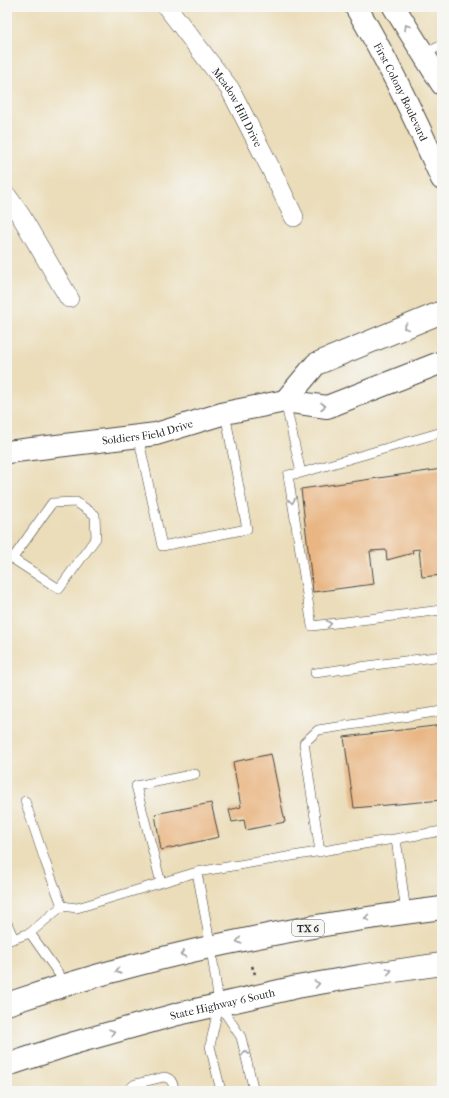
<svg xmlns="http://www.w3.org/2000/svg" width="449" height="1098" viewBox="0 0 449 1098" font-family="'IM FELL French Canon',serif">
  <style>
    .building { fill: #e9b683 }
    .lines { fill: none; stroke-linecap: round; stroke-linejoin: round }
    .lane-casing { stroke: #484640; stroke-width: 10 }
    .street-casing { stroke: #484640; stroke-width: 20 }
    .secondary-casing { stroke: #484640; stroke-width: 24 }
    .primary-casing { stroke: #484640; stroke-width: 24 }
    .path { stroke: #484640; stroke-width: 2.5; stroke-dasharray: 3 3; stroke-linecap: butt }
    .lane { stroke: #fff; stroke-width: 9 }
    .street { stroke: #fff; stroke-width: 19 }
    .secondary { stroke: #fff; stroke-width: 22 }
    .primary { stroke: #fff; stroke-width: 22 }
    .oneway { stroke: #a0a0a0 }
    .labels { text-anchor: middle; stroke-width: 3; stroke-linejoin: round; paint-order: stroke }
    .shield { fill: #f6f6f2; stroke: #686867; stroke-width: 1 }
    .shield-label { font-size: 10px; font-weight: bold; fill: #2b2b2b }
    .street-label { font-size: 11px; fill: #2b2b2b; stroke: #f6f6f2 }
  </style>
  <rect width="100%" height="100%" fill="#f6f6f2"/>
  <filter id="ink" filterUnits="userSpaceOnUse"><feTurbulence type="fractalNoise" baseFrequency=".025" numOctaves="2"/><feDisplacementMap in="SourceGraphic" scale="8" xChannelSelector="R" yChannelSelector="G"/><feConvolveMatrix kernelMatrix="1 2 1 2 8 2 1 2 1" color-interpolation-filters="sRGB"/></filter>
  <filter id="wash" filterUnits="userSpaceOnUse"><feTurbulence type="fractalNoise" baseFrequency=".012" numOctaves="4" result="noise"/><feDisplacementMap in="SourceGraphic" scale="16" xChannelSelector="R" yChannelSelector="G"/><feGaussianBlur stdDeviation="0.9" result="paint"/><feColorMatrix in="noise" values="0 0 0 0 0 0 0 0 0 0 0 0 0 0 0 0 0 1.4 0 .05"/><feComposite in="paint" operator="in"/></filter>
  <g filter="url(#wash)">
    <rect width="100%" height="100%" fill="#ebddb9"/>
    <g id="blocks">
      <path class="building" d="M442 469V575L422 577 419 549 412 550 413 553 387 560 386 550 370 551 374 584 313 592 301 489Z
        M442 725V800L354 808 344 737Z
        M271 754 285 822 246 830 244 820 232 822 229 810 241 807 233 762Z
        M211 803 219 837 161 850 155 814Z"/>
    </g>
  </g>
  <g filter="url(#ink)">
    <use href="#blocks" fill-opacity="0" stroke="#484640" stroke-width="1"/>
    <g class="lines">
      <g class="lane-casing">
        <path id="lane" d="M424 54 442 45
          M285 401 301 473 442 432
          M138 436 162 546 247 529 225 413
          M301 473 288 475 312 626 442 610
          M7 555 59 589 96 538 95 515 76 502 52 503 13 558
          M315 673 442 656
          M25 801 45 861 62 906 77 908 197 872 442 831
          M396 839 406 912
          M320 852 304 743 318 730 442 711
          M197 872 211 948 219 1004 210 1046 221 1091
          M161 883 136 786 195 774
          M7 923 14 939
          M30 933 62 906
          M7 941 30 933 66 984
          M219 1004 241 1037 254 1091
          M127 1091 135 1084 164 1077C172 1078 173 1084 175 1091"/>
      </g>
      <g class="street-casing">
        <g id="street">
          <path id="s1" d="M167 7 230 89 271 169 294 217"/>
          <path d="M7 196 21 216 69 298"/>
        </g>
      </g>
      <g class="secondary-casing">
        <g id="secondary">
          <path id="s2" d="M356 7C389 62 416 120 442 179"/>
          <path d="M394 7 442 84"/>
          <path d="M285 401 316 364 442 312"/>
          <path id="s3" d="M7 452 156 434 225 413 285 401 327 407 442 362"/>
        </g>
      </g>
      <g class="primary-casing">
        <g id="primary">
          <path d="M7 1004C86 977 171 954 253 938 316 925 379 916 442 908"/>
          <path id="s4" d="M7 1065 74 1043 178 1014 297 987 360 976 442 964"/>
        </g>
      </g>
      <path class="path" d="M252 966 255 974"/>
      <use href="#lane" class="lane"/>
      <use href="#street" class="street"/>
      <use href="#secondary" class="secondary"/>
      <use href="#primary" class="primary"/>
    </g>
    <defs><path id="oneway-chevron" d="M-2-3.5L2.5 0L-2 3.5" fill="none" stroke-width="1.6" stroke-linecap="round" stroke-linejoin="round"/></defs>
    <g class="oneway">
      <use href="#oneway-chevron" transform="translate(407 27) rotate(-122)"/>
      <use href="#oneway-chevron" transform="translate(406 327) rotate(158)"/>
      <use href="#oneway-chevron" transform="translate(323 406)"/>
      <use href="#oneway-chevron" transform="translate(292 501) rotate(81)"/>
      <use href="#oneway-chevron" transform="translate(329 624) rotate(-7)"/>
      <use href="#oneway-chevron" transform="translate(367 918) rotate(171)"/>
      <use href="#oneway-chevron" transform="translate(239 941) rotate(167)"/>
      <use href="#oneway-chevron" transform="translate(183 954) rotate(167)"/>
      <use href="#oneway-chevron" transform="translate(118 971) rotate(164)"/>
      <use href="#oneway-chevron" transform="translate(389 971) rotate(-9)"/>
      <use href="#oneway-chevron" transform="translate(317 984) rotate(-10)"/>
      <use href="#oneway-chevron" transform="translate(112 1032) rotate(-16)"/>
      <use href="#oneway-chevron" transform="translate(245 1053) rotate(-103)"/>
    </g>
  </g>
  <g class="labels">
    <rect class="shield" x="292" y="920" width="32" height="16" rx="3"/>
    <g class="shield-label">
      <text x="308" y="932">TX 6</text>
    </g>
    <g class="street-label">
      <text dy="4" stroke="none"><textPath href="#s2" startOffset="96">First Colony Boulevard</textPath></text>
      <text dy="4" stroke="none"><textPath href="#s1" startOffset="123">Meadow Hill Drive</textPath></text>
      <text dy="4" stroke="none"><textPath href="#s3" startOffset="142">Soldiers Field Drive</textPath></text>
      <text dy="4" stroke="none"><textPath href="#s4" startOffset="224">State Highway 6 South</textPath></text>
    </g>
  </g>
  <rect width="449" height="1098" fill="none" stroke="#f6f6f2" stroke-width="24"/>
</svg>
